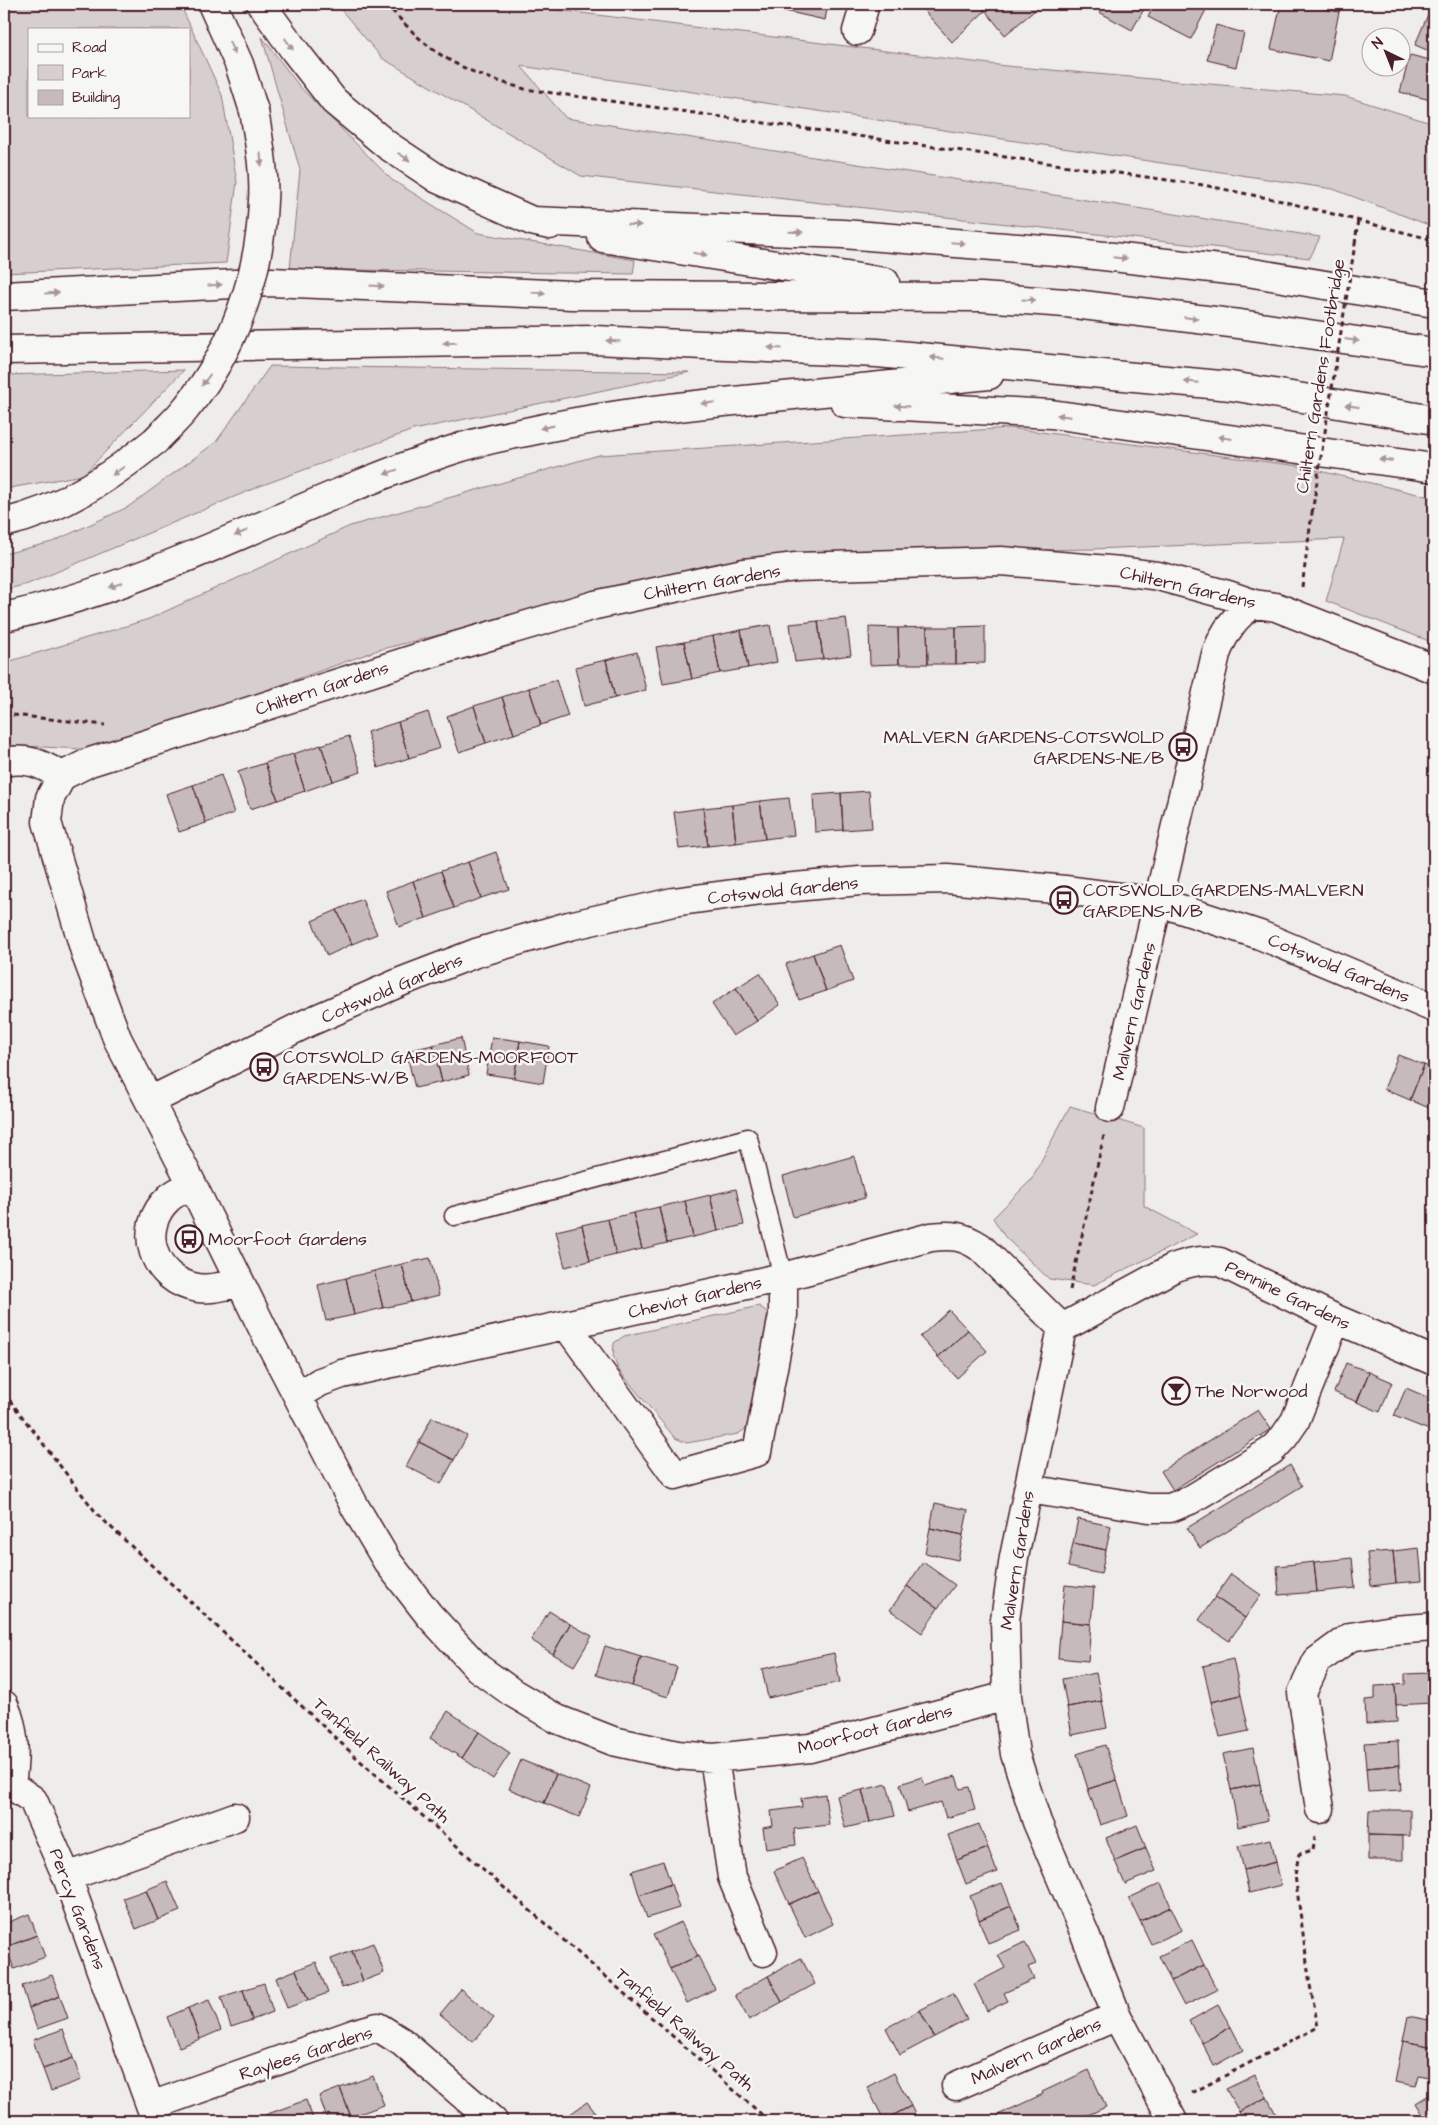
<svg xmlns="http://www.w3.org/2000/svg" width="1438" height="2125" viewBox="0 0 1438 2125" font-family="'Architects Daughter',sans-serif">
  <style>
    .green { fill: #d7cfce; stroke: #90777c; fill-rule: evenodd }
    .building { fill: #c6babb; stroke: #4a1f2b }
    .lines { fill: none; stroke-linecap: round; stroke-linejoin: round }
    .lane-casing { stroke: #4a1f2b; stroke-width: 21 }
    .street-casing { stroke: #4a1f2b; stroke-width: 31 }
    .highway-casing { stroke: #4a1f2b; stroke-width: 31 }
    .path { stroke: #4a1f2b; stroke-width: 3; stroke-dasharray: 5 4; stroke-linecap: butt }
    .lane { stroke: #f6f6f2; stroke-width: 18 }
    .street { stroke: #f6f6f2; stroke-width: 28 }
    .highway { stroke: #f6f6f2; stroke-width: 28 }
    .highway-bridge-casing { stroke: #4a1f2b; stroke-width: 31; stroke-linecap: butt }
    .path-bridge { stroke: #4a1f2b; stroke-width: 3; stroke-dasharray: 5 4; stroke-linecap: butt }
    .highway-bridge { stroke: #f6f6f2; stroke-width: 28 }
    .oneway { fill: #a99598 }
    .labels { text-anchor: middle; stroke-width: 5; stroke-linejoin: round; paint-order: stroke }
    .street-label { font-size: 18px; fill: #4a1f2b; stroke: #f6f6f2 }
    .poi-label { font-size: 18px; fill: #4a1f2b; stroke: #f6f6f2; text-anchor: start }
  </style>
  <rect width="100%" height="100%" fill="#efedea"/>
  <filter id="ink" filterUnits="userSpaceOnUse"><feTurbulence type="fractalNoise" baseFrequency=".02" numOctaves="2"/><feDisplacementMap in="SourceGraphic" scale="10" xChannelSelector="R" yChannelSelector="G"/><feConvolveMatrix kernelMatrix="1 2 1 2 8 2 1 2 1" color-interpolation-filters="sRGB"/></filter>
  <g filter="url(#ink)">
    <path class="green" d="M4 4H180L222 95 237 182 226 263 4 273ZM29 29H189V116H29Z
      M336 4H528L541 8 1006 66 1345 96 1434 124V227L1333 189 521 66 566 118 1320 237 1310 258 581 176 382 58Z
      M262 37 300 87 392 180 478 233 635 260 633 274 290 269 300 170Z
      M270 366 690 372 413 430 260 486 28 584 4 590V554L52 542 128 507 216 442Z
      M184 370 83 475 4 489V375Z
      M1010 428 1299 466 1434 498V643L1326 601 1344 539 1093 549 760 556 378 650 100 750 4 745V663L149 619 350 526 599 455Z
      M1070 1106 1144 1128V1206L1197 1234 1094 1285 1049 1279 1005 1237 993 1218 1031 1180Z
      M759 1306 770 1314 750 1426 738 1434 687 1443 675 1438 618 1369 613 1355 614 1343 624 1336Z"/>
    <path class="building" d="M768 4H828L825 20 767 7Z
      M918 4H978L985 11 952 42Z
      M980 4H1038L1040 6 1005 35Z
      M1104 4H1147L1132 30 1099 12Z
      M1155 4H1209L1191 39 1148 17Z
      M1281 4H1300L1339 12 1329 61 1271 49Z
      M1318 4H1343L1339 12Z
      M1429 12 1434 14V53L1415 45Z
      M1216 25 1244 33 1236 67 1207 60Z
      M1410 55 1434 61V101L1400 92Z
      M846 618 851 655 823 659 818 621Z
      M818 621 823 659 795 662 790 624Z
      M770 625 777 662 748 668 741 630Z
      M985 626V663L956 664V627Z
      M869 627 898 628 899 664 870 665Z
      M927 627H956V664H928Z
      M927 627 928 664H899L898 628Z
      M741 630 748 668 720 673 713 636Z
      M713 636 720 673 692 679 684 642Z
      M684 642 692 679 663 684 656 647Z
      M637 652 646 690 615 698 606 660Z
      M606 660 615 698 584 706 575 667Z
      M556 680 568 716 541 725 529 688Z
      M529 688 541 725 514 734 502 697Z
      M502 697 514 734 486 743 474 706Z
      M474 706 486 743 459 752 447 716Z
      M428 712 440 748 409 758 398 722Z
      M398 722 409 758 378 768 367 732Z
      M349 736 361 772 333 781 321 745Z
      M321 745 333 781 305 791 293 754Z
      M293 754 305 791 278 800 265 763Z
      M265 763 278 800 250 809 238 772Z
      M221 775 234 813 206 823 193 785Z
      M193 785 206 823 179 832 166 794Z
      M869 791 872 828 843 830 841 793Z
      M841 793 843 830 815 832 813 795Z
      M789 798 794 835 765 839 760 801Z
      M760 801 765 839 736 843 732 805Z
      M732 805 736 843 708 846 703 808Z
      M703 808 708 846 679 849 674 812Z
      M496 852 509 889 481 898 468 862Z
      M468 862 481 898 454 908 441 871Z
      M441 871 454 908 426 918 413 881Z
      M413 881 426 918 399 927 386 891Z
      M362 899 377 934 352 944 337 910Z
      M337 910 352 944 327 956 312 921Z
      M840 945 853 981 826 991 813 954Z
      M813 954 826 991 799 1000 786 964Z
      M760 973 780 1005 757 1021 736 988Z
      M736 988 757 1021 733 1036 712 1004Z
      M492 1037 520 1041 514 1078 486 1074Z
      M461 1038 469 1075 442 1082 433 1045Z
      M520 1041 549 1046 543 1083 514 1078Z
      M433 1045 442 1082 415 1088 406 1051Z
      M1398 1055 1424 1065 1410 1100 1384 1089Z
      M1424 1065 1434 1069V1110L1410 1100Z
      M854 1156 865 1198 793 1217 783 1176Z
      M736 1189 744 1225 718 1231 710 1195Z
      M710 1195 718 1231 693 1237 685 1201Z
      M685 1201 693 1237 667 1243 659 1207Z
      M659 1207 667 1243 642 1249 633 1213Z
      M633 1213 642 1249 616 1255 608 1219Z
      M608 1219 616 1255 590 1261 582 1225Z
      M582 1225 590 1261 565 1267 556 1231Z
      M430 1258 439 1295 411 1302 402 1264Z
      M402 1264 411 1302 383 1308 374 1271Z
      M374 1271 383 1308 354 1315 346 1278Z
      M346 1278 354 1315 326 1321 318 1285Z
      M949 1310 968 1330 938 1357 920 1337Z
      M968 1330 987 1351 957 1378 938 1357Z
      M1346 1363 1369 1372 1357 1402 1334 1392Z
      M1369 1372 1392 1382 1380 1412 1357 1402Z
      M1406 1388 1434 1400V1417L1429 1430 1394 1416Z
      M1258 1410 1271 1429 1173 1490 1161 1471Z
      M432 1417 467 1436 454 1460 419 1442Z
      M1434 1417V1433L1429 1430Z
      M419 1442 454 1460 441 1484 406 1466Z
      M1290 1465 1302 1486 1200 1548 1187 1528Z
      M935 1503 968 1510 963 1535 930 1528Z
      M1078 1519 1111 1526 1106 1550 1073 1543Z
      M930 1528 963 1535 958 1560 925 1553Z
      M1073 1543 1106 1550 1101 1574 1068 1567Z
      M1419 1548 1422 1581 1396 1583 1393 1551Z
      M1393 1551 1396 1583 1371 1586 1367 1553Z
      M1352 1558 1355 1588 1317 1592 1314 1562Z
      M923 1562 955 1585 938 1608 907 1586Z
      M1314 1562 1317 1592 1279 1595 1277 1566Z
      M1231 1574 1261 1595 1245 1618 1215 1597Z
      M1065 1585 1094 1588 1091 1624 1061 1621Z
      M907 1586 938 1608 922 1633 890 1610Z
      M1215 1597 1245 1618 1229 1641 1199 1620Z
      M549 1611 570 1624 553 1654 531 1640Z
      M1061 1621 1091 1624 1088 1661 1058 1658Z
      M570 1624 592 1636 574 1666 553 1654Z
      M605 1646 641 1657 632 1686 596 1675Z
      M834 1653 840 1682 768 1698 762 1669Z
      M641 1657 677 1667 668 1697 632 1686Z
      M1233 1659 1241 1695 1211 1702 1203 1666Z
      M1096 1673 1102 1701 1067 1707 1062 1679Z
      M1430 1673 1432 1703 1396 1705 1395 1685 1405 1684V1674Z
      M1395 1685 1397 1722 1366 1724 1365 1700 1375 1699V1686Z
      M1241 1695 1249 1731 1220 1737 1211 1702Z
      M1102 1701 1107 1728 1072 1735 1067 1707Z
      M448 1711 479 1732 462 1758 430 1738Z
      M479 1732 510 1753 493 1779 462 1758Z
      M1398 1741 1399 1765 1366 1768 1364 1743Z
      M1105 1745 1117 1780 1088 1789 1077 1754Z
      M1253 1748 1260 1784 1231 1790 1223 1754Z
      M521 1760 556 1774 544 1803 509 1789Z
      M1399 1765 1401 1790 1368 1792 1366 1768Z
      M556 1774 591 1788 579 1817 544 1803Z
      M956 1776 960 1789 969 1787 975 1810 946 1818 941 1802 908 1812 900 1784 922 1777 925 1786Z
      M1117 1780 1128 1816 1100 1825 1088 1789Z
      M887 1784 895 1816 870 1822 862 1790Z
      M1260 1784 1268 1820 1238 1827 1231 1790Z
      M862 1790 870 1822 845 1828 837 1796Z
      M825 1794 829 1825 794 1829 796 1845 766 1849 763 1828 773 1826 771 1811 802 1807 801 1798Z
      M1369 1810H1410V1836L1368 1835Z
      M979 1824 988 1848 957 1860 948 1835Z
      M1137 1825 1146 1848 1115 1861 1106 1838Z
      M1368 1835 1403 1836V1860H1368Z
      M1271 1839 1276 1862 1244 1870 1238 1846Z
      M988 1848 997 1872 966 1884 957 1860Z
      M1146 1848 1156 1871 1125 1884 1115 1861Z
      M802 1858 818 1891 789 1904 774 1871Z
      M663 1861 671 1884 639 1895 632 1871Z
      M1276 1862 1281 1885 1249 1893 1244 1870Z
      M167 1881 180 1911 158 1920 146 1890Z
      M1002 1883 1011 1906 979 1920 970 1896Z
      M1161 1883 1171 1907 1140 1921 1129 1898Z
      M671 1884 679 1908 647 1918 639 1895Z
      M146 1890 158 1920 136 1929 123 1898Z
      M818 1891 833 1924 805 1938 789 1904Z
      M1011 1906 1021 1930 988 1943 979 1920Z
      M1171 1907 1182 1930 1151 1944 1140 1921Z
      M29 1914 37 1935 6 1947 4 1941V1924Z
      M681 1922 698 1956 670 1969 653 1935Z
      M37 1935 45 1957 14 1969 6 1947Z
      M1192 1940 1204 1965 1171 1981 1159 1956Z
      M1025 1942 1036 1964 1028 1967 1034 1979 1004 1993 1008 2001 987 2011 974 1984 1005 1968 998 1955Z
      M373 1943 384 1973 363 1981 352 1951Z
      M352 1951 363 1981 342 1988 331 1959Z
      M698 1956 715 1989 687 2003 670 1969Z
      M801 1958 815 1984 782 2002 768 1976Z
      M316 1962 328 1993 308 2000 296 1970Z
      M1204 1965 1217 1990 1184 2006 1171 1981Z
      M296 1970 308 2000 287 2008 276 1978Z
      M52 1975 60 1996 29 2008 22 1986Z
      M768 1976 782 2002 749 2020 735 1995Z
      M264 1983 273 2012 252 2020 243 1990Z
      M461 1989 494 2018 473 2042 440 2014Z
      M243 1990 252 2020 231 2027 221 1997Z
      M953 1993 967 2020 934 2037 920 2010Z
      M60 1996 68 2018 37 2029 29 2008Z
      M209 2000 221 2030 200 2039 188 2008Z
      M1218 2005 1231 2027 1202 2043 1189 2021Z
      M188 2008 200 2039 179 2047 167 2017Z
      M920 2010 934 2037 900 2055 886 2028Z
      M1408 2016 1434 2021V2047L1403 2041Z
      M1231 2027 1243 2050 1214 2066 1202 2043Z
      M63 2029 73 2058 43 2069 33 2040Z
      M1403 2041 1434 2047V2078L1419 2075 1416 2086 1395 2082Z
      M73 2058 81 2080 51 2091 43 2069Z
      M1089 2070 1106 2107 1074 2121H990L999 2117 998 2115 1043 2094 1042 2092Z
      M894 2073 911 2106 884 2120 867 2087Z
      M1255 2075 1267 2097 1239 2112 1226 2089Z
      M373 2076 384 2105 351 2117 340 2088Z
      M340 2088 351 2117 339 2121H328L319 2096Z
      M1434 2092V2121H1427L1416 2103Z
      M1267 2097 1279 2120 1244 2121 1239 2112Z
      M306 2100 314 2121H267L265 2115Z
      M587 2102 602 2121 562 2120Z
      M911 2106 918 2121H884V2120Z"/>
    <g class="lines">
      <g class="lane-casing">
        <path id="lane" d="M454 1216 748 1138 783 1277"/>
      </g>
      <g class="street-casing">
        <path id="street" d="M857 31 865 4
          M4 762C29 757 41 764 62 776
          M62 776 50 798 47 822 86 955 117 1038 192 1184 266 1335 355 1507 387 1561 429 1615 478 1668 513 1693 557 1719 613 1741 677 1755 714 1758 810 1748 1007 1696
          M62 776 90 762 442 650 595 605 744 573 796 567 1001 561 1121 571 1158 576 1228 595 1254 604 1276 607 1434 669
          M150 1101 307 1023 403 981 476 953 569 926 673 902 762 890 860 881 948 879 1065 890 1159 902 1260 935 1434 1008
          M1110 1108 1216 654C1224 633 1234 616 1254 604
          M192 1184C185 1188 176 1192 169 1198 135 1229 153 1281 198 1288 211 1290 226 1286 239 1282
          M567 1326 675 1475 757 1452 783 1315V1277
          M1062 1328 1014 1557 1005 1620 1007 1696 1015 1754 1037 1822 1085 1934 1117 2016 1173 2121
          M1062 1328 1173 1268C1190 1262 1202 1259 1220 1262L1336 1319 1434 1361
          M298 1396 320 1382 342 1374 783 1277 931 1237C952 1235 962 1235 980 1247L1062 1328
          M1028 1489 1149 1508H1170L1190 1500 1271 1451 1284 1437 1295 1421 1336 1319
          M4 1705C16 1731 15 1757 11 1785L33 1800 67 1877 156 2121
          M714 1758 732 1877 763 1952
          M1320 1809 1302 1693 1317 1661 1350 1637 1393 1630 1434 1627
          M67 1877 235 1817
          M956 2086 1117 2016
          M151 2106 356 2033 378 2027 402 2042 493 2121"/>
      </g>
      <g class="highway-casing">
        <path id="highway" d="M212 4 239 64 254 111
          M261 4 295 51 334 101 387 145 438 179 532 221 550 225
          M532 221 843 234 1068 252 1247 272 1434 303
          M602 238 885 282
          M4 296 271 282 572 295 981 297 1066 303 1239 324 1434 352
          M4 350 594 340 877 353 1231 386 1434 420
          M845 403 1051 414 1434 468
          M4 523C63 509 109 478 156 440
          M4 617C158 584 297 502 446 452 472 443 499 437 526 432 598 416 670 407 744 400 826 392 908 383 989 375"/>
      </g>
      <path class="path" d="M386 4C404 23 423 45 446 58 470 73 497 81 525 89L1203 185 1282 201 1434 240
        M1355 244 1358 220
        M1302 587 1312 513
        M4 714 105 725
        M1070 1290 1104 1135
        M4 1393 98 1515 357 1758 769 2121
        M1192 2093 1318 2027 1310 1985 1295 1875 1299 1854 1313 1850 1315 1836"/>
      <use href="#lane" class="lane"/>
      <use href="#street" class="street"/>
      <use href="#highway" class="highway"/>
      <g class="highway-bridge-casing">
        <path id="highway-bridge" d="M156 440C166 429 178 419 187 407 234 349 260 276 263 201 265 171 259 141 254 111"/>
      </g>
      <path class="path-bridge" d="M1312 513 1355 244"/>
      <use href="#highway-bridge" class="highway-bridge"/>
    </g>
    <defs><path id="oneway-solid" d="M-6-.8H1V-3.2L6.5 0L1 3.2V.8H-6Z" transform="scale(1.25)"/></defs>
    <g class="oneway">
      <use href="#oneway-solid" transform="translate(289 44) rotate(55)"/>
      <use href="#oneway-solid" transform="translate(232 48) rotate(66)"/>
      <use href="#oneway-solid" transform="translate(404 157) rotate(33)"/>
      <use href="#oneway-solid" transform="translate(261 159) rotate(85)"/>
      <use href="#oneway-solid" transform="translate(634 225) rotate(2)"/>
      <use href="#oneway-solid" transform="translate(796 232) rotate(2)"/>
      <use href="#oneway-solid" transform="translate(958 243) rotate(5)"/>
      <use href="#oneway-solid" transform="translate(700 254) rotate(9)"/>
      <use href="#oneway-solid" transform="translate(1120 258) rotate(6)"/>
      <use href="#oneway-solid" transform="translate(215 285) rotate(-3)"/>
      <use href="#oneway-solid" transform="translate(377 286) rotate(3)"/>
      <use href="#oneway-solid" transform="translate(52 293) rotate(-3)"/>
      <use href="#oneway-solid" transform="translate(539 293) rotate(3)"/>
      <use href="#oneway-solid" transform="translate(1029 300) rotate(4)"/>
      <use href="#oneway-solid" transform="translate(1191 318) rotate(7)"/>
      <use href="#oneway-solid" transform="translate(1352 340) rotate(8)"/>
      <use href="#oneway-solid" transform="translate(613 341) rotate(-177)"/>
      <use href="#oneway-solid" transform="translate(450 343) rotate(179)"/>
      <use href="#oneway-solid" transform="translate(775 348) rotate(-177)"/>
      <use href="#oneway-solid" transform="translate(937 358) rotate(-175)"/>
      <use href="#oneway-solid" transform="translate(206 380) rotate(126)"/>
      <use href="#oneway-solid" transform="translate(1191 382) rotate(-174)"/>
      <use href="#oneway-solid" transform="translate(708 403) rotate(174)"/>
      <use href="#oneway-solid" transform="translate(902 406) rotate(-177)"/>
      <use href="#oneway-solid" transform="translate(1352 406) rotate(-171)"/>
      <use href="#oneway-solid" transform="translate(1064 416) rotate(-172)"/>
      <use href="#oneway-solid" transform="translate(547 427) rotate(168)"/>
      <use href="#oneway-solid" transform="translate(1225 438) rotate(-172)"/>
      <use href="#oneway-solid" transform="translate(1386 460) rotate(-172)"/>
      <use href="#oneway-solid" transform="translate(118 471) rotate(144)"/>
      <use href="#oneway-solid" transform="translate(391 472) rotate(160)"/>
      <use href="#oneway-solid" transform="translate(241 533) rotate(157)"/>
      <use href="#oneway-solid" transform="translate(116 585) rotate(159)"/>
    </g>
  </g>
  <defs>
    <g id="bus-ring" transform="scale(1.4375)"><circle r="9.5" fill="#f6f6f2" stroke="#4a1f2b" stroke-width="1.5"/><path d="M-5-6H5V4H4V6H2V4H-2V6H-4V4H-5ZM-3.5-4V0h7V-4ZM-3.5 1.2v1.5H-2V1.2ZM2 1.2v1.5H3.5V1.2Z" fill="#4a1f2b"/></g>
    <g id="bar-ring" transform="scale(1.4375)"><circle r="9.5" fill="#f6f6f2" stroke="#4a1f2b" stroke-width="1.5"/><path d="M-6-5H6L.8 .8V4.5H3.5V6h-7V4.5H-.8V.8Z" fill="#4a1f2b"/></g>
  </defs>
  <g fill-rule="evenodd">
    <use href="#bus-ring" x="1183" y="747"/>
    <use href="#bus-ring" x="1064" y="900"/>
    <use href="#bus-ring" x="264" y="1067"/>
    <use href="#bus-ring" x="189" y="1239"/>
    <use href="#bar-ring" x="1176" y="1391"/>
  </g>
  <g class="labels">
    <g class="street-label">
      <text transform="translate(1320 376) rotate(-81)" y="6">Chiltern Gardens Footbridge</text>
      <text transform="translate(712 582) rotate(-10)" y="6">Chiltern Gardens</text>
      <text transform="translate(1188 587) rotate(13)" y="6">Chiltern Gardens</text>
      <text transform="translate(322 688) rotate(-18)" y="6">Chiltern Gardens</text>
      <text transform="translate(783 890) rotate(-6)" y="6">Cotswold Gardens</text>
      <text transform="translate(1339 968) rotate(23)" y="6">Cotswold Gardens</text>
      <text transform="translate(392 988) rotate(-23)" y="6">Cotswold Gardens</text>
      <text transform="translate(1134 1011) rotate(-77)" y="6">Malvern Gardens</text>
      <text transform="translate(1288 1295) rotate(26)" y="6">Pennine Gardens</text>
      <text transform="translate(695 1297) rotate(-13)" y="6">Cheviot Gardens</text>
      <text transform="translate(1017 1560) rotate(-81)" y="6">Malvern Gardens</text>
      <text transform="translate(875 1729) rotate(-14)" y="6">Moorfoot Gardens</text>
      <text transform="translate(382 1760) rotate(42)" y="6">Tanfield Railway Path</text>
      <text transform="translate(78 1909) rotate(69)" y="6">Percy Gardens</text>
      <text transform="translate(685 2029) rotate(41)" y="6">Tanfield Railway Path</text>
      <text transform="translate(1036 2051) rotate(-24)" y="6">Malvern Gardens</text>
      <text transform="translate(306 2053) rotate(-18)" y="6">Raylees Gardens</text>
    </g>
    <g class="poi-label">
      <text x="1164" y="743" text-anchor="end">MALVERN GARDENS-COTSWOLD<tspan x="1164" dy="21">GARDENS-NE/B</tspan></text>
      <text x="1083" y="896">COTSWOLD GARDENS-MALVERN<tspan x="1083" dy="21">GARDENS-N/B</tspan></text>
      <text x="283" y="1063">COTSWOLD GARDENS-MOORFOOT<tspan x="283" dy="21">GARDENS-W/B</tspan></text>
      <text x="208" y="1245">Moorfoot Gardens</text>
      <text x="1195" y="1397">The Norwood</text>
    </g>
  </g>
  <rect width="1438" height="2125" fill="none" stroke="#f6f6f2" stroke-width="20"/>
  <rect x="10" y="10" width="1418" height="2105" fill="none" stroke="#4a1f2b" stroke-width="2" filter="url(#ink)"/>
  <rect x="28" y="28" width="162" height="90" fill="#f6f6f2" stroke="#b1a0a2"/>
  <rect x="38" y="44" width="25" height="8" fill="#f6f6f2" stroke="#b1a0a2"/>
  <text x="72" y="52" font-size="15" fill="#4a1f2b">Road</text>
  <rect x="38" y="65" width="25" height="15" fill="#d7cfce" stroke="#b1a0a2"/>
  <text x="72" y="78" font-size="15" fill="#4a1f2b">Park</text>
  <rect x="38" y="90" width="25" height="15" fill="#c6babb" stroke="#b1a0a2"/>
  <text x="72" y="102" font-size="15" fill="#4a1f2b">Building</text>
  <g transform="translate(1386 52) rotate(317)"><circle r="24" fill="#f6f6f2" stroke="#b1a0a2"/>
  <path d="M0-4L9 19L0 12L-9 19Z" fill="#4a1f2b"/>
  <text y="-8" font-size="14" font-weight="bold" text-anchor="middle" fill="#4a1f2b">N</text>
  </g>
</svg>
